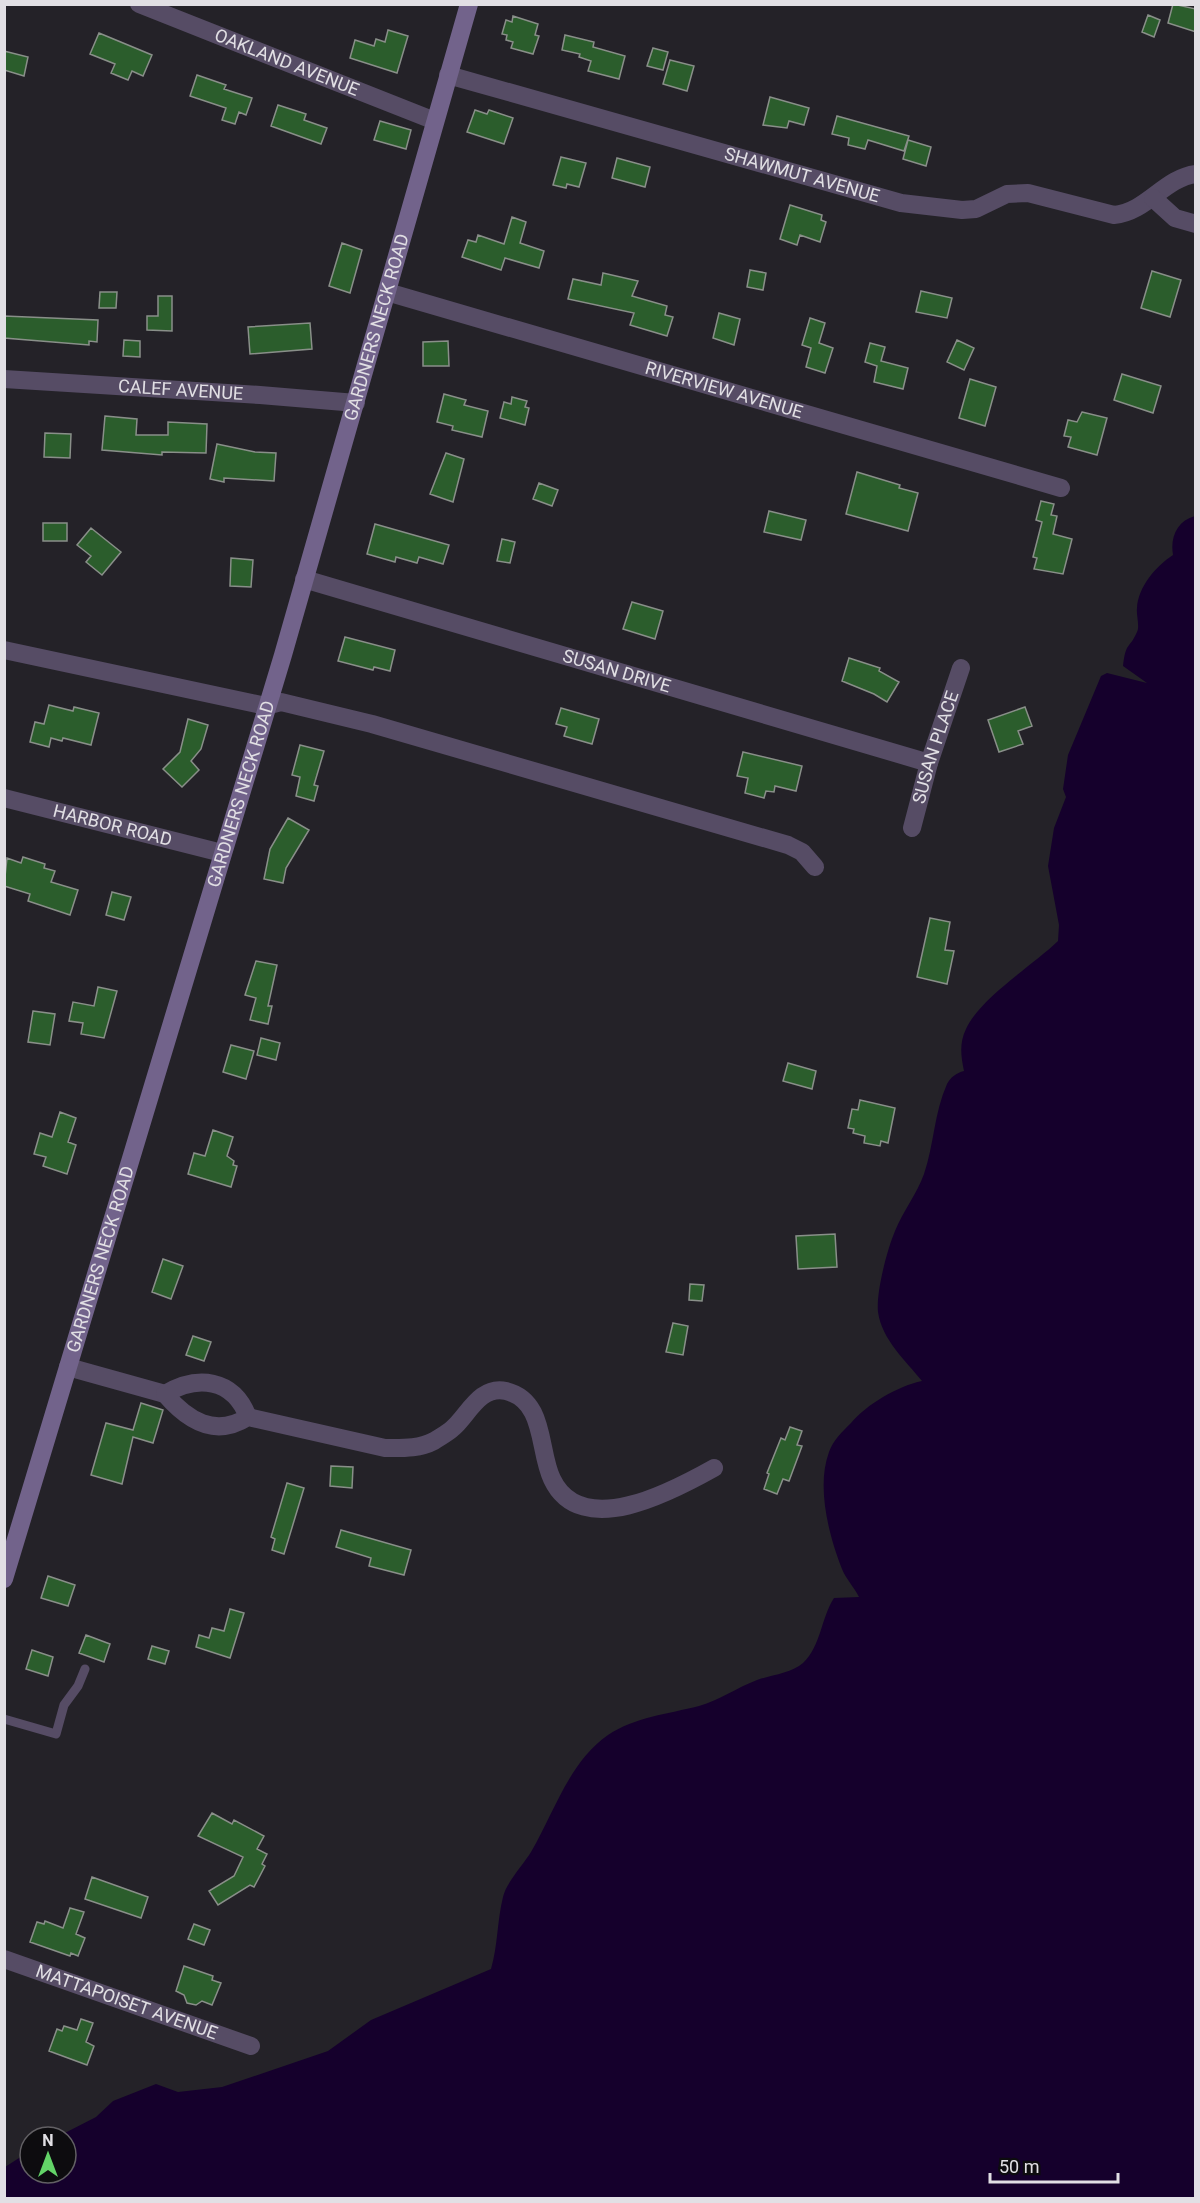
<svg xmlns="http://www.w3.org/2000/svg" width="1200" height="2203" viewBox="0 0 1200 2203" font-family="Roboto,sans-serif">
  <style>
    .water { fill: #15002c }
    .building { fill: #2b5d2c; stroke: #898f89; stroke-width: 1.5 }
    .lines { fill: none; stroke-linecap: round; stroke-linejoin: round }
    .lane { stroke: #564c65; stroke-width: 9 }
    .street { stroke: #564c65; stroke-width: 18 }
    .secondary { stroke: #72638b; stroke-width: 18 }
    .labels { text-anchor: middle; stroke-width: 4.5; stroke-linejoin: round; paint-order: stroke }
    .street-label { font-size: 18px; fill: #e1dfe4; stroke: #0d0c0f }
  </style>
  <rect width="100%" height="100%" fill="#242228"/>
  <path class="water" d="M1195 516V2198H5V2167L30 2151V2173H66V2137H57L96 2117 113 2101 156 2084 178 2092 222 2087 328 2051 371 2020 491 1969C498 1945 497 1921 503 1897 506 1883 523 1865 531 1852 554 1813 569 1762 608 1735 635 1717 668 1714 699 1706 720 1700 736 1688 757 1680 771 1675 792 1673 803 1663 821 1646 821 1618 834 1598L859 1597C854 1587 846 1579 842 1569 829 1536 816 1487 829 1452 833 1440 843 1431 851 1423 867 1404 898 1386 922 1381 906 1361 882 1340 878 1312 876 1292 887 1250 895 1231 903 1211 917 1194 924 1174 934 1145 934 1113 947 1084 951 1077 956 1073 964 1071 961 1057 959 1043 966 1029 980 998 1032 966 1058 941L1059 925 1048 866 1054 828 1066 797 1063 789 1068 755 1101 676 1107 673 1147 683 1123 666C1126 641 1129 650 1137 632 1140 626 1136 615 1137 608 1138 587 1156 566 1173 555 1170 537 1177 521 1195 516Z"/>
  <path class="building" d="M1173 4 1196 9V32L1168 23Z
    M1148 15 1160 20 1154 37 1142 32Z
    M513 16 538 24 535 35 539 36 533 54 511 48 513 42 506 40 507 35 502 34 506 20 512 22Z
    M388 30 408 36 397 73 350 58 355 40 374 46 376 39 385 42Z
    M99 33 152 55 143 76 132 71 128 80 111 73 115 64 90 54Z
    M565 35 594 42 593 47 625 56 619 79 588 71 591 61 579 57 580 54 562 50Z
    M653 48 668 52 663 70 647 66Z
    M4 51 28 57 24 76 4 70Z
    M670 60 694 66 687 91 663 84Z
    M197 75 226 85 224 89 252 98 246 115 239 112 235 124 222 120 226 108 190 96Z
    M770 97 809 108 804 125 789 121 787 128 763 125Z
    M278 105 306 114 304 120 327 128 321 144 271 126Z
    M475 110 487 114 489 110 513 118 504 144 467 132Z
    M837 116 909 136 904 151 868 140 865 149 848 145 849 138 832 134Z
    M380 121 411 130 406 149 374 140Z
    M908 140 931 147 926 166 903 159Z
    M561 157 586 163 579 187 567 184 566 188 553 185Z
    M617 158 650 167 645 187 612 178Z
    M790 205 822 215 821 220 826 222 820 242 800 235 797 245 780 239Z
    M512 217 526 222 520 243 544 251 539 268 505 258 501 270 462 257 468 240 476 242 478 235 504 244Z
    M342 243 362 250 350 293 329 286Z
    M750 270 766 273 763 290 747 287Z
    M1152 271 1181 280 1170 317 1141 308Z
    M603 273 638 281 632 296 667 306 665 315 673 317 667 336 630 325 634 313 568 299 573 279 601 285Z
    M921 291 952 298 947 318 916 312Z
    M100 292H117L116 308H99Z
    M158 296H172V331L147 330V316H158Z
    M719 313 740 319 734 345 713 338Z
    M4 316 98 320 97 342 89 341V345L4 338Z
    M810 318 825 323 819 343 833 348 825 373 806 367 811 348 802 345Z
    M310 323 312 349 250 354 248 327Z
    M124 340 140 341V357L123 356Z
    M957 340 974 348 964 370 947 362Z
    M448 341 449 366H423V342Z
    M870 343 885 347 881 361 908 368 903 389 874 382 877 366 865 362Z
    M1122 374 1161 386 1153 413 1114 400Z
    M970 379 996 387 985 426 959 418Z
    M444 394 466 400 464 405 488 411 482 437 452 430 453 426 437 422Z
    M512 397 527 401 525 407 529 408 525 425 500 418 504 402 511 404Z
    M1082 412 1107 418 1097 455 1068 447 1071 437 1064 436 1068 420 1077 422Z
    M105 416 137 419 136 435H168V422L207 424 206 453 162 452V455L102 450Z
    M45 433 71 434 70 458 44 457Z
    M217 444 255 452 276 453 274 481 224 478V482L210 479Z
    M446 453 464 459 453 502 430 494Z
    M857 472 900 485 899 488 918 493 908 531 846 514Z
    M539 483 558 490 552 506 533 499Z
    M1041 501 1054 504 1051 515 1057 516 1053 534 1072 539 1063 574 1034 569 1037 558 1033 557 1042 522 1036 520Z
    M769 511 806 520 801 540 764 532Z
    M43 523H67V541H43Z
    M375 524 449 545 443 564 419 557 417 563 396 557 395 562 367 554Z
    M91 528 121 552 102 575 86 562 91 556 77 545Z
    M502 539 515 542 510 563 497 561Z
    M231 558 253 560 251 587 230 586Z
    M632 602 663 611 655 639 623 629Z
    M345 637 395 650 390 671 374 667 373 670 338 661Z
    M849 658 880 668 879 671 899 682 887 702 874 694 842 681Z
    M49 705 73 711 74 707 99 713 91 745 63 738 62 741 51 738 49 747 30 742 35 722 44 724Z
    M1025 707 1032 726 1018 731 1023 744 999 752 988 720Z
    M561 708 599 719 592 744 564 736 567 727 556 724Z
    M188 719 208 725 201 749 191 761 199 770 182 787 163 769 180 752Z
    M300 745 324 751 314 785 318 786 314 801 296 796 300 777 292 775Z
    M743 752 802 766 796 791 775 786 774 792 766 791 764 798 745 793 748 778 737 776Z
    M288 818 309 830 286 868 283 883 264 879 270 849Z
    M23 857 45 864 44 868 55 871 51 882 78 890 70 915 28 901 30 894 4 886 7 858 21 863Z
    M112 892 131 897 124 920 106 915Z
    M930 918 950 922 945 950 954 951 947 984 917 977Z
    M256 961 277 965 268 1006H272L268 1024 250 1020 256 998 245 995Z
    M98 987 117 991 104 1038 81 1034 83 1023 69 1021 73 1002 94 1006Z
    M33 1011 55 1014 50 1045 28 1042Z
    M261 1038 280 1043 276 1060 257 1055Z
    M231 1045 254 1051 246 1079 223 1072Z
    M788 1063 816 1071 812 1089 783 1081Z
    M860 1100 895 1108 888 1143 881 1141 880 1146 864 1143 865 1136 853 1133 854 1129 848 1128 852 1109 858 1110Z
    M60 1112 76 1118 68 1142 76 1145 67 1174 43 1166 46 1157 34 1154 40 1133 52 1137Z
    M213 1130 233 1137 227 1156 234 1161 233 1165 237 1166 231 1187 188 1174 194 1153 205 1156Z
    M835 1234 837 1267 798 1269 796 1236Z
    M163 1259 183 1266 171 1299 152 1292Z
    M690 1284 704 1285 702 1301 689 1300Z
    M673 1323 688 1326 683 1355 666 1352Z
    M193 1336 211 1342 204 1361 186 1355Z
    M141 1403 163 1410 153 1443 133 1437 122 1484 91 1475 106 1423 133 1430Z
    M790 1427 802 1431 797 1445 802 1446 789 1481 783 1479 777 1494 764 1489 769 1474 767 1473 781 1438 785 1440Z
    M331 1466 353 1467 352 1488 330 1486Z
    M287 1483 304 1488 284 1554 272 1550 275 1539 271 1537Z
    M341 1530 411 1550 404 1575 369 1566 371 1558 336 1547Z
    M48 1576 75 1585 68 1606 41 1598Z
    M230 1609 244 1613 230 1658 196 1647 199 1635 209 1638 212 1628 224 1631Z
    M86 1635 110 1644 104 1662 79 1653Z
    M152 1646 169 1651 165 1664 148 1659Z
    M32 1650 53 1657 48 1676 26 1669Z
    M212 1813 232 1824 234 1820 264 1836 257 1849 267 1854 262 1864 265 1866 254 1887 250 1885 218 1905 209 1891 234 1876 243 1857 198 1836Z
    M92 1877 148 1897 141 1918 85 1899Z
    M70 1908 84 1912 76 1934 85 1938 78 1956 71 1953 70 1956 30 1942 37 1922 44 1924 45 1921 63 1928Z
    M194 1924 210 1930 204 1945 188 1939Z
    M184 1966 213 1976 212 1980 221 1983 212 2005 202 2001 196 2005 187 2003 184 1995 176 1991Z
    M81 2019 93 2023 86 2042 94 2046 87 2065 49 2051 57 2029 62 2031 64 2026 77 2030Z"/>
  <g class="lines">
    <path class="lane" d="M4 1719 56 1734 64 1705 78 1686 85 1669"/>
    <g class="street">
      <path id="s1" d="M139 4 435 121"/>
      <path id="s2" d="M448 75 901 203 962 210 976 209 1007 194 1028 193 1114 215C1147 212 1164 178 1196 174"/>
      <path d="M1153 198 1175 218 1196 224"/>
      <path id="s3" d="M387 292 1061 488"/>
      <path id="s4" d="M4 379 260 395 356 403"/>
      <path id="s5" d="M304 579 929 763"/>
      <path d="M4 650 266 706 281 702 372 724 788 845 802 852 815 867"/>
      <path id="s6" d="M4 798 222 853"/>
      <path id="s7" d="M912 828 929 763 961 668"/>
      <path d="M68 1367 165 1394"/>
      <path d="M248 1417C233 1378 197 1375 165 1394 187 1420 215 1438 248 1417L385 1448C402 1448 419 1449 434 1441 440 1437 448 1433 453 1428 468 1415 480 1385 506 1391 546 1401 538 1450 552 1479 581 1541 673 1491 714 1468"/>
      <path id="s8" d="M4 1959 251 2046"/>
    </g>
    <path class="secondary" id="s9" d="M4 1579 283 655 469 4"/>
  </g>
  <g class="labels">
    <g class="street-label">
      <text dy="6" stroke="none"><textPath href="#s1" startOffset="159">OAKLAND AVENUE</textPath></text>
      <text dy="6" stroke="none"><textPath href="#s2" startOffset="368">SHAWMUT AVENUE</textPath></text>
      <text dy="6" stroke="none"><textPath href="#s9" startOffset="1306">GARDNERS NECK ROAD</textPath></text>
      <text dy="6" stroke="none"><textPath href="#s4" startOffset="177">CALEF AVENUE</textPath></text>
      <text dy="6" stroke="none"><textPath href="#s3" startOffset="351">RIVERVIEW AVENUE</textPath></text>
      <text dy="6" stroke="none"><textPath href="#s5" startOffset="326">SUSAN DRIVE</textPath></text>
      <text dy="6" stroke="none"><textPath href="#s7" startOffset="84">SUSAN PLACE</textPath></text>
      <text dy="6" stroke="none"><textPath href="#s9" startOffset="820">GARDNERS NECK ROAD</textPath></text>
      <text dy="6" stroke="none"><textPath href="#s6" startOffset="112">HARBOR ROAD</textPath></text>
      <text dy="6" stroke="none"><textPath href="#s9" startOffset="334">GARDNERS NECK ROAD</textPath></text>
      <text dy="6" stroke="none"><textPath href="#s8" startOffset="130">MATTAPOISET AVENUE</textPath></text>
    </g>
  </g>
  <rect width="1200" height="2203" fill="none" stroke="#e1dfe4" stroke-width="12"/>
  <g transform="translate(48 2155)"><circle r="28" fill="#0d0c0f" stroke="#626064" stroke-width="1.5"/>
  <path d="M0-4.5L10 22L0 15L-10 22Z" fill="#63d468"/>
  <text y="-9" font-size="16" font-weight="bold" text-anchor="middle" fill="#e1dfe4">N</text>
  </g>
  <path d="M990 2173v9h128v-9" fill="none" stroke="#e1dfe4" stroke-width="3"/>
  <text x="999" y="2173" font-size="18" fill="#e1dfe4" stroke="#0d0c0f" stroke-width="4.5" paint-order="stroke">50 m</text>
</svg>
